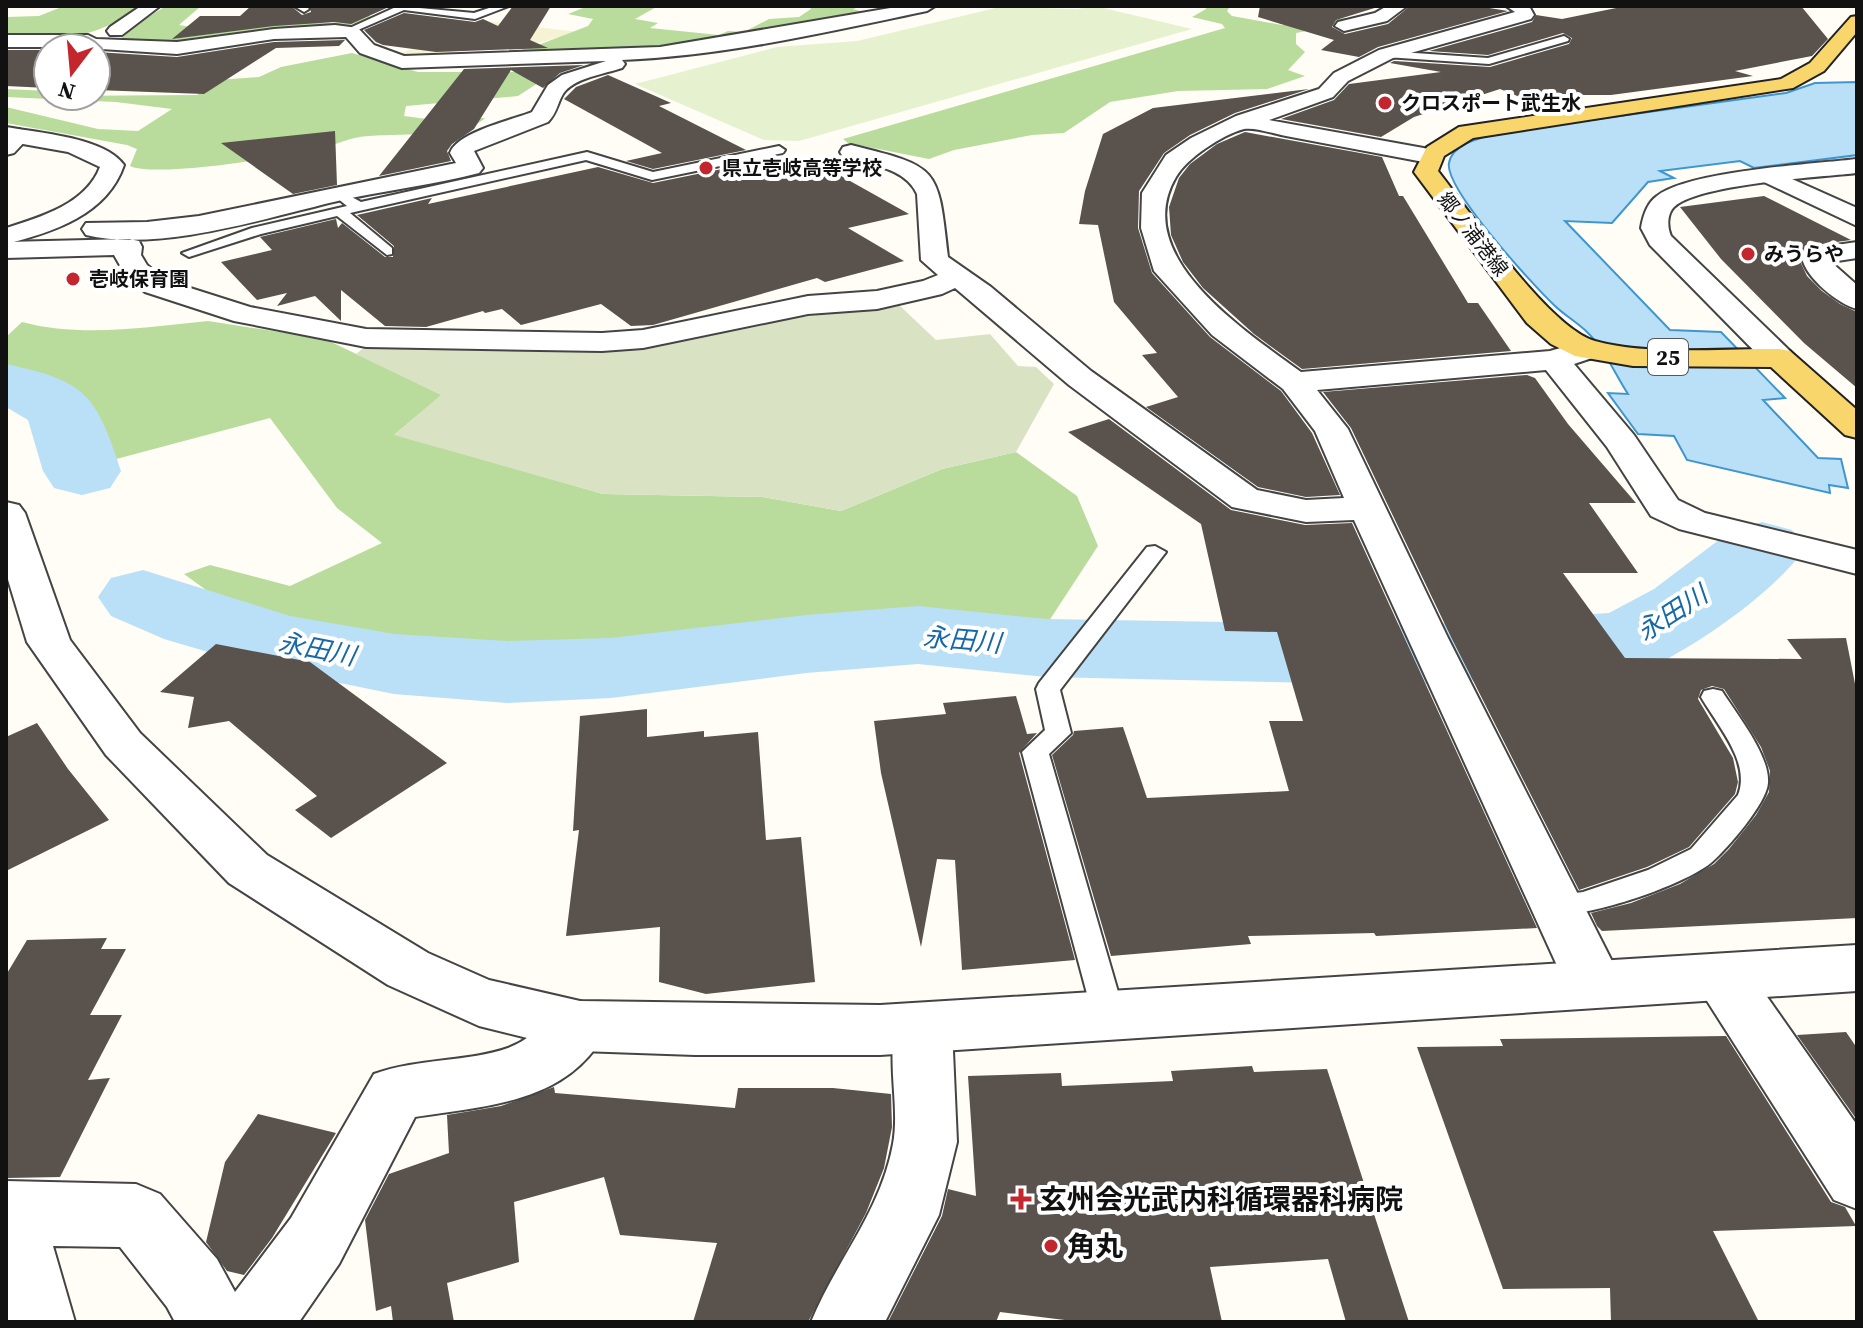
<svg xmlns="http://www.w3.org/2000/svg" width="1863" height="1328" viewBox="0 0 1863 1328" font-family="'Source Serif 4','Noto Sans JP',serif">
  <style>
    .farmland { fill: #f6f3d4 }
    .forest { fill: #b9dc9c }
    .cemetery { fill: #d9e3c4 }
    .pitch { fill: #e6f2cf }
    .water { fill: #b9e0f7; stroke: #3f96cf; stroke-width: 2 }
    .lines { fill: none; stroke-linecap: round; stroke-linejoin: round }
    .river { fill: #b9e0f7; fill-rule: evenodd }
    .building { fill: #5a524d }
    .service-casing { stroke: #444; stroke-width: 4 }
    .minor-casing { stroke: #444; stroke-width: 4 }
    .tertiary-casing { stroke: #444; stroke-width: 4 }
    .primary-casing { stroke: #222; stroke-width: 4 }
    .service { fill: #fff; fill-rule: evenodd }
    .minor { fill: #fff; fill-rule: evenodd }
    .tertiary { fill: #fff; fill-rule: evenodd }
    .primary { fill: #f9d66b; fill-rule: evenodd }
    .poi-dot { fill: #c4262e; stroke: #fff; stroke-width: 3 }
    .labels { text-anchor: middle; stroke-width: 8; stroke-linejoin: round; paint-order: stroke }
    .far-poi-label { font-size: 20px; font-weight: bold; fill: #111; stroke: #fff; text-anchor: start }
    .far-street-label { font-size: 20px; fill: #111; stroke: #fff }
    .shield { fill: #fff; stroke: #585858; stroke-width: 2 }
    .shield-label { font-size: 22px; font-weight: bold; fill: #111 }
    .water-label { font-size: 26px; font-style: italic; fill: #1768a6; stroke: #fff }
    .near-poi-label { font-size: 28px; font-weight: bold; fill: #111; stroke: #fff; text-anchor: start }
  </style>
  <rect width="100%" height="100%" fill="#fffdf5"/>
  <path class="farmland" d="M486 21 579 32 519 48 479 43 439 57 419 58 401 53Z"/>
  <path class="forest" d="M64 6H137C95 42 59 38 6 39V17L39 16Z
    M166 6H201L179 25 198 28 298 21 332 23 370 14 369 19C350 29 324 25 302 27 240 34 181 47 118 41L140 22Z
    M588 6H658L635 19 658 23 650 28 719 35 728 31 744 32 769 19 799 17 811 9 809 6H863L853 9 867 13 659 47 528 52 519 48 541 44 588 26 593 19 568 14Z
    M1206 6H1230L1227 11 1232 16 1282 25 1345 18 1356 21 1296 33V44L1305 52 1288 70 1305 76 1267 89 1178 91 1110 102 1064 133 1032 135 954 150 929 159 848 143 843 139 1225 28 1222 24 1192 17 1206 9Z
    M352 53 418 72H525L541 81 518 96 406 106 404 116 427 119 485 118C464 140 390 132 360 137 346 139 332 146 318 149 284 157 157 178 130 166L137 149 127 145 6 123V107L98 129 138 131 172 109 116 102 6 97V89L48 91V96L197 95 216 80 259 77 281 67Z
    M208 321 325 339 442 395 395 434 603 494 763 497 841 511 942 469 1016 452 1077 496 1098 546 1045 627 968 625 792 631 618 656 518 661 403 655 246 619 184 574 210 565 290 586 382 543 337 508 270 418 105 462 64 387 6 368V337L22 322C81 338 148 327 208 321Z"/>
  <path class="cemetery" d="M898 304 936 340 990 334 1018 366 1036 367 1054 384 1016 452 942 469 841 511 763 497 603 494 394 435 441 395 356 354 366 346 618 350 736 330 773 321Z"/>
  <path class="pitch" d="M1095 6 1192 29 799 141 764 140 635 84 777 47 857 41 1000 7 1077 9Z"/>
  <path class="water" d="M1857 82V155L1754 168 1740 161 1660 171 1674 178 1648 182 1612 223 1565 221 1670 330 1721 332 1785 398 1763 400 1818 458 1841 459 1848 488 1829 485 1830 493 1687 460 1674 436 1638 434 1608 393 1628 394C1615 374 1604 348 1587 332 1577 322 1564 315 1554 305 1533 285 1444 188 1449 163 1453 141 1487 137 1505 132L1786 93 1815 83Z"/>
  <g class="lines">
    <path class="river" d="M6 364C86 381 96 394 121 471L110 488 82 495 54 488 43 471 28 420 6 407Z
      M1762 522 1792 530 1805 548C1777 589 1709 637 1665 660 1654 665 1641 667 1629 670L1411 685 1046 677 918 664 806 673 611 698 507 703 394 694 252 665 164 639 111 616 98 597 111 578 143 570 290 616 394 634 507 641 611 638 806 615 918 606 1046 619 1411 625 1609 613 1654 589 1732 530Z"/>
  </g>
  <path class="building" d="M251 6H291L302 15 311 12 310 6H391L351 24 335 22 274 26 172 39 200 16H240Z
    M513 6H551L530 40 548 48 436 52 383 45 376 42 364 30 404 13 475 22 483 19 498 26Z
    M1260 6H1381L1336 20 1332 27 1345 34 1388 24 1410 6H1477L1508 11 1378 47 1359 57 1321 50 1334 40 1258 17Z
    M1626 6H1801L1828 39 1812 56 1735 71 1753 76 1611 95H1567L1527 100 1500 89 1414 117 1381 137 1281 119 1334 100 1349 84 1441 72 1390 63 1394 61 1490 67 1569 44 1572 38 1563 33 1488 55 1429 51 1532 22 1536 15 1562 19Z
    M345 40 339 46 276 48 204 94 96 90V52L177 57 274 42Z
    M6 50H48V88L6 86Z
    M584 65 560 73 543 88 511 70 474 129 452 144 447 151 451 161 379 176 464 69Z
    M608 75 671 103 659 106 746 150 653 169 626 161 662 153 564 99 576 87Z
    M1309 89 1235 113 1190 135 1164 153 1139 191 1138 228 1152 273 1210 337 1281 391 1312 433 1340 495 1306 497 1258 487 1146 407 1178 397 1142 355 1157 353 1114 302 1098 225 1079 224 1085 191 1103 134 1153 108Z
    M335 131 337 185 293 194 221 143Z
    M1245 132 1382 157 1399 196H1403L1468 303H1478L1511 351 1302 369 1254 334 1203 288 1183 262 1171 235 1169 207 1179 178 1190 164 1217 144Z
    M809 158 909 214 848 228 904 261 825 282 817 278 653 325 631 326 601 304 521 325 502 309 485 313 483 311 426 327 385 326 341 290V321L315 296 277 306 287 293 257 300 221 262 272 250 260 237 336 219 338 228 342 223 385 257H393L394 246 357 215 432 198 428 204 598 167 653 183 766 160 776 165Z
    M1764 196 1851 240 1815 245 1799 259 1807 276 1822 291 1840 304 1857 312V388L1804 343 1721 259 1680 207Z
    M1527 375 1535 378 1568 424 1636 503H1589L1638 573H1563L1625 658 1802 659 1787 639 1846 638 1857 694V918L1602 931 1597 926 1591 913 1631 903 1680 884 1714 864 1729 849 1756 815 1769 792 1770 771 1761 747 1724 689 1712 686 1701 690 1698 699 1733 758 1738 782 1735 794 1689 847 1647 867 1579 890 1451 637 1351 428 1323 392Z
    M1109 419 1231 510 1305 525 1352 523 1537 928 1376 936 1374 933 1248 936 1251 944 1111 956 1052 755 1073 735 1074 731 1123 727 1147 798 1289 791 1269 721H1303L1277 632 1225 631 1201 524 1068 432Z
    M216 644 310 662 447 763 331 838 295 810 317 796 229 721 188 728 194 697 160 692Z
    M1016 696 1027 734 1037 733 1019 753 1075 960 962 970 955 860 937 859 921 947 881 773 874 721 946 714 943 703Z
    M647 709V737L704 731V737L758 732 766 840 801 837 815 982 706 994 659 982 660 927 566 936 579 830 573 831 580 716Z
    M37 723 68 769 109 820 6 871V737Z
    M107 938 101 949H126L90 1015H122L88 1080 110 1078 60 1177 6 1178V975L27 940Z
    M1846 1032 1857 1048V1120L1797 1035Z
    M1726 1036 1831 1202 1845 1207 1856 1226 1713 1231 1759 1322H1611L1610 1288 1503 1289 1417 1047 1503 1046 1500 1039Z
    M1252 1066 1254 1072 1327 1069 1409 1322H1346L1328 1259 1210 1267 1222 1322H1081L1000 1312 996 1322H888L942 1216 948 1189 976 1196 968 1076 1061 1073 1062 1086 1173 1081 1171 1071Z
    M554 1087 555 1093 735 1108 738 1088H833L891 1094 892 1127 884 1168 866 1213 808 1322H693L717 1243 620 1235 604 1177 514 1202 519 1262 447 1283 454 1322H393L391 1306 376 1311 365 1220 389 1174 449 1153 447 1115 501 1106Z
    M258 1114 336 1133 272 1238 244 1275 227 1271 206 1242 225 1162Z"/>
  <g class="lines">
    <g class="service-casing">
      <path id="service" d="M294 6H306L309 9 304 12Z
        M398 6 474 13 495 6H509L475 19 404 10 351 33 343 31Z
        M1564 36 1569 39 1568 41 1489 64 1386 57 1381 54 1386 51 1488 58Z
        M779 146 785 150 783 153 652 180 586 160 350 213 392 248V254L387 255 337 216 261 234 189 257 182 253 252 228 347 206 332 194 339 190 361 202 587 152 653 172Z
        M1155 546 1166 552 1060 690 1071 733 1049 754 1125 1016 1120 1025 1109 1029 1098 1025 1093 1016 1022 752 1045 730 1036 689 1039 683 1147 547Z
        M1713 689 1722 691C1737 715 1770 755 1768 783 1767 803 1727 849 1712 862 1686 885 1576 923 1545 913L1540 905 1545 897 1583 892 1648 870 1691 849 1738 795C1751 762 1717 725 1701 697L1704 691Z"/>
    </g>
    <g class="minor-casing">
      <path id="minor" d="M902 6H935L927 11C827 32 724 56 622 60L625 64 622 68C605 74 573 78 563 94 557 104 557 113 548 122L474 151 483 168 479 173C436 184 390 190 346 199 272 216 161 253 86 235L82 229 86 223 147 222 199 216 456 163 450 153C457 132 512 120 532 112L548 85 562 75 606 61 402 68 360 53 346 37 274 39 177 54 71 47H6V35H88L96 39 177 42 274 29 335 25 358 28 374 45 404 56 660 47Z
        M1387 6H1407L1387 21 1344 31 1335 26 1338 22 1375 13Z
        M1506 6H1529L1534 15 1531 19 1393 58 1348 81 1333 97 1269 120 1429 149 1437 151 1441 156 1437 161 1429 163C1381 154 1333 145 1286 136 1274 134 1255 127 1244 129 1222 135 1187 158 1176 177 1129 257 1247 332 1301 372L1550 351 1581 342 1592 344 1597 351 1592 358 1574 364 1634 435 1678 500 1705 513 1857 550V574L1679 529 1651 516 1607 447 1546 370 1317 390 1348 429 1448 638 1623 983 1614 999 1594 1006 1574 999 1565 983 1354 520 1306 522 1232 507 1069 385 955 288 942 294 877 309 808 314 643 348 602 351 366 347 234 321 145 292 126 276 114 255 6 258V242L129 239 139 241 142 247 141 255 147 265 165 280 250 307 366 329 602 333 643 330 808 296 877 291 923 281 938 275 921 260 917 194C905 167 869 165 843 157L840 152 843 147 851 145C940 167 938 167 948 257L991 287 1091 371 1257 490 1306 500 1344 498 1315 431 1283 389 1212 335 1154 271 1141 228 1142 193 1166 155 1191 138 1236 116 1319 89 1334 73 1379 50 1515 12Z
        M19 129 30 136 14 153 6 155V136Z
        M1772 170 1857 208V226L1764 182 1760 177 1764 172Z
        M1857 242V258L1831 262 1857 285V309C1838 304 1806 278 1802 258L1815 248Z
        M1722 954 1742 961 1857 1125V1209L1834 1200 1702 993 1694 977 1702 961Z
        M580 1001 601 1008 609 1026C571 1103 491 1105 415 1117L339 1264 299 1322H175L167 1307 120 1247 53 1246 75 1322H6V1181L136 1184 160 1194 217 1259 235 1292 291 1218 374 1074C418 1058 469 1062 508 1048 540 1036 548 1012 580 1001Z
        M923 1003 944 1010 952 1028 957 1142 939 1215 885 1322H811C837 1259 880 1213 893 1144 901 1100 882 1051 902 1010Z"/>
    </g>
    <g class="tertiary-casing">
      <path id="tertiary" d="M141 6H160L122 35H110L107 31 110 27Z
        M6 127C38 133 104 137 124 165 107 215 53 232 6 244V228C41 217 86 204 100 167L68 152 6 141Z
        M1857 159V173C1821 177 1698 184 1674 207 1667 214 1667 227 1671 236L1790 351 1795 358 1790 365 1779 367 1768 365 1650 245 1641 228C1643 216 1647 203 1657 196 1689 171 1813 164 1857 159Z
        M6 502 19 505 25 513 70 640 140 733 267 855 428 953 489 980 580 1001 880 1005 1857 945V991L880 1055H695L580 1051 479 1026 388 985 229 883 106 755 27 642 6 573Z"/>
    </g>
    <g class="primary-casing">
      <path id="primary" d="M1857 16V32L1824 71 1793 88 1473 138 1444 156 1438 171C1471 213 1549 328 1595 341 1647 356 1724 348 1779 349L1790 351 1857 410V438L1845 435 1771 367 1633 366 1575 356 1551 344 1527 323 1414 172 1427 147 1459 127 1781 79 1810 63 1851 17Z"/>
    </g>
    <use href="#service" class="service"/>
    <use href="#minor" class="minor"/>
    <use href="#tertiary" class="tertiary"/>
    <use href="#primary" class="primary"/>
  </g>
  <g class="poi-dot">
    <circle cx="1385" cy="103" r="8"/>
    <circle cx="706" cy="168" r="8"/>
    <circle cx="1748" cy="254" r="8"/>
    <circle cx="73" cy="279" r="8"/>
    <path d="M1017 1187h8v8h8v8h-8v8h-8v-8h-8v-8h8z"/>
    <circle cx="1051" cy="1246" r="8"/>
  </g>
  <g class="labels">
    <g class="far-poi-label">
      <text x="1401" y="110">クロスポート武生水</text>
      <text x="722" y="175">県立壱岐高等学校</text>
      <text x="1764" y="261">みうらや</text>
      <text x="89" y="286">壱岐保育園</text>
    </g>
    <g class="far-street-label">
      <text transform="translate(1473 234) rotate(52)" y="7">郷ノ浦港線</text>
    </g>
    <rect class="shield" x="1648" y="339" width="40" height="36" rx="6"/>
    <g class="shield-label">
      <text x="1668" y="365">25</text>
    </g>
    <g class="water-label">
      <text transform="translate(1672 613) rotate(-33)" y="9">永田川</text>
      <text transform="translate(962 640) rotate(5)" y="9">永田川</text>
      <text transform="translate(317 649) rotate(11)" y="9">永田川</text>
    </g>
    <g class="near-poi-label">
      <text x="1039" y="1209">玄州会光武内科循環器科病院</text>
      <text x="1067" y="1256">角丸</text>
    </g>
  </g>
  <rect width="1863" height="1328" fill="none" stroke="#111111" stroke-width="16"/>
  <g transform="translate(72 72) rotate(196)"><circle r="38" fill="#ffffff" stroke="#a0a0a0" stroke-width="2"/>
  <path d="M0-6L14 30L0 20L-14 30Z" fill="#c4262e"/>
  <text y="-12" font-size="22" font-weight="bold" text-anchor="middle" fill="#111111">N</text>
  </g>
</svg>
